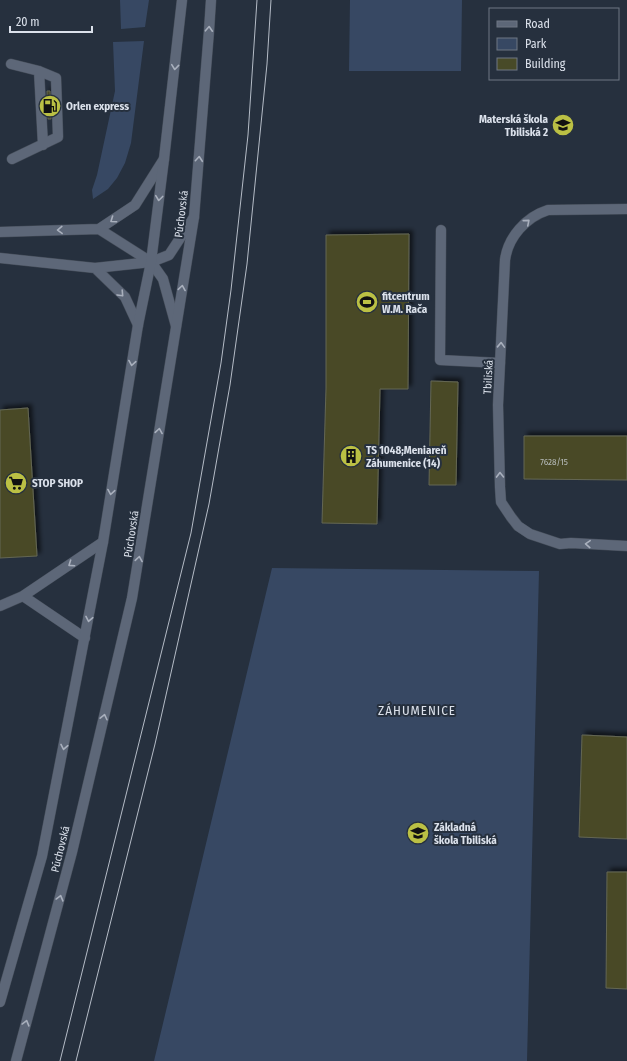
<svg xmlns="http://www.w3.org/2000/svg" width="627" height="1061" viewBox="0 0 627 1061" font-family="'Fira Sans Condensed',sans-serif">
  <style>
    .green { fill: #374863 }
    .building { fill: #484a28; stroke: #646653; filter: url(#shadow) }
    .lines { fill: none; stroke-linecap: round; stroke-linejoin: round }
    .service-casing { stroke: #444c58; stroke-width: 11 }
    .minor-casing { stroke: #444c58; stroke-width: 11 }
    .secondary-casing { stroke: #444c58; stroke-width: 11 }
    .service { stroke: #5d6778; stroke-width: 10 }
    .minor { stroke: #5d6778; stroke-width: 10 }
    .secondary { stroke: #5d6778; stroke-width: 10 }
    .tram { stroke: #b5bcc7; stroke-width: 1 }
    .oneway { stroke: #a9b0bd }
    .labels { text-anchor: middle; stroke-width: 4; stroke-linejoin: round; paint-order: stroke }
    .number-label { font-size: 9px; fill: #b6bbba }
    .poi-label { font-size: 11px; font-weight: bold; fill: #dbe1eb; stroke: #26303e; text-anchor: start }
    .street-label { font-size: 11px; fill: #dbe1eb; stroke: #26303e }
    .quarter-label { font-size: 13px; letter-spacing: 1px; fill: #dbe1eb; stroke: #26303e }
  </style>
  <defs>
    <filter id="shadow"><feDropShadow dx="3.5" dy="-3.5" stdDeviation="2" flood-color="#0009"/></filter>
  </defs>
  <rect width="100%" height="100%" fill="#26303e"/>
  <path class="green" d="M120 0H149L145 27 121 29Z
    M350 0H462L461 71H349Z
    M144 41 131 143 125 163 117 178 108 189 93 199 92 190 97 175 115 91 113 42Z
    M272 568 539 571 527 1061H154Z"/>
  <path class="building" d="M47 91H50L51 119H48Z
    M409 234 408 389H380L377 524 322 523 326 388V235Z
    M431 381 458 382 456 485H429Z
    M28 408 37 556 0 558V410Z
    M524 436H627V480L524 479Z
    M582 735 627 737V839L579 837Z
    M607 872H627V989L606 988Z"/>
  <g class="lines">
    <g class="service-casing">
      <path id="service" d="M11 64 39 71 56 78 58 137 12 159
        M39 71 43 145
        M99 229 151 262 163 279 176 326
        M441 230 440 360 500 363
        M0 232 99 229 135 205 164 159
        M0 258 95 268 151 262 169 255 194 217
        M95 268 125 297 138 325
        M23 596 85 638
        M0 606 23 596 103 542"/>
    </g>
    <g class="minor-casing">
      <path id="minor" d="M627 209 548 210C526 217 508 237 505 260L498 405 500 487 501 502 511 517 518 526 530 534 560 544 571 543 627 546"/>
    </g>
    <g class="secondary-casing">
      <path id="secondary" d="M0 1002 42 856 103 542 138 325 151 262 164 159 182 0
        M16 1061 72 852 132 598 194 217 209 31 211 0"/>
    </g>
    <use href="#service" class="service"/>
    <use href="#minor" class="minor"/>
    <use href="#secondary" class="secondary"/>
    <path class="tram" d="M60 1061 191 533 221 363 231 290 248 135 257 0
      M76 1061 155 744 209 504 230 385 247 264 267 64 271 0"/>
  </g>
  <defs><path id="oneway-chevron" d="M-2-3.5L2.5 0L-2 3.5" fill="none" stroke-width="1.6" stroke-linecap="round" stroke-linejoin="round"/></defs>
  <g class="oneway">
    <use href="#oneway-chevron" transform="translate(209 29) rotate(-87)"/>
    <use href="#oneway-chevron" transform="translate(175 67) rotate(96)"/>
    <use href="#oneway-chevron" transform="translate(199 159) rotate(-85)"/>
    <use href="#oneway-chevron" transform="translate(159 198) rotate(97)"/>
    <use href="#oneway-chevron" transform="translate(113 220) rotate(145)"/>
    <use href="#oneway-chevron" transform="translate(527 222) rotate(-41)"/>
    <use href="#oneway-chevron" transform="translate(60 230) rotate(178)"/>
    <use href="#oneway-chevron" transform="translate(182 288) rotate(-81)"/>
    <use href="#oneway-chevron" transform="translate(121 294) rotate(47)"/>
    <use href="#oneway-chevron" transform="translate(501 345) rotate(-88)"/>
    <use href="#oneway-chevron" transform="translate(132 363) rotate(99)"/>
    <use href="#oneway-chevron" transform="translate(159 431) rotate(-81)"/>
    <use href="#oneway-chevron" transform="translate(500 475) rotate(-91)"/>
    <use href="#oneway-chevron" transform="translate(111 492) rotate(99)"/>
    <use href="#oneway-chevron" transform="translate(588 544) rotate(-177)"/>
    <use href="#oneway-chevron" transform="translate(139 559) rotate(-81)"/>
    <use href="#oneway-chevron" transform="translate(71 564) rotate(146)"/>
    <use href="#oneway-chevron" transform="translate(89 619) rotate(101)"/>
    <use href="#oneway-chevron" transform="translate(104 717) rotate(-77)"/>
    <use href="#oneway-chevron" transform="translate(64 747) rotate(101)"/>
    <use href="#oneway-chevron" transform="translate(60 898) rotate(-75)"/>
    <use href="#oneway-chevron" transform="translate(26 1023) rotate(-75)"/>
  </g>
  <defs>
    <g id="fuel-disc" transform="scale(1.15)"><circle r="9.5" fill="#bbc044" stroke="#26303e"/><path d="M-5.5-6h7V0h2V4h1.3V-2.5L3-4.5l.8-.8L6-3V5H2.5V1h-1V6h-7ZM-4.2-4.7v3.2H.2V-4.7Z" fill="#111"/></g>
    <g id="school-disc" transform="scale(1.15)"><circle r="9.5" fill="#bbc044" stroke="#26303e"/><path d="M0-5L7-2L0 1L-7-2ZM-4 1L0 2.5L4 1V4Q0 6-4 4Z" fill="#111"/></g>
    <g id="stadium-disc" transform="scale(1.15)"><circle r="9.5" fill="#bbc044" stroke="#26303e"/><path d="M0-5a6.5 5 0 1 0 0 10a6.5 5 0 1 0 0-10ZM-3.5-1.8h7v3.6h-7Z" fill="#111"/></g>
    <g id="building-disc" transform="scale(1.15)"><circle r="9.5" fill="#bbc044" stroke="#26303e"/><path d="M-4-6H4V6H1V3H-1V6H-4ZM-2.5-4.3h1.7v1.8h-1.7ZM.8-4.3h1.7v1.8H.8ZM-2.5-1h1.7V.8h-1.7ZM.8-1h1.7V.8H.8Z" fill="#111"/></g>
    <g id="supermarket-disc" transform="scale(1.15)"><circle r="9.5" fill="#bbc044" stroke="#26303e"/><path d="M-6-5.5h2.5l.6 2H6L4.5 2H-2.5L-4.4-4H-6ZM-1.5 3.2a1.3 1.3 0 1 0 .1 0ZM3 3.2a1.3 1.3 0 1 0 .1 0Z" fill="#111"/></g>
  </defs>
  <g fill-rule="evenodd">
    <use href="#fuel-disc" x="50" y="106"/>
    <use href="#school-disc" x="563" y="125"/>
    <use href="#stadium-disc" x="367" y="302"/>
    <use href="#building-disc" x="351" y="456"/>
    <use href="#supermarket-disc" x="16" y="483"/>
    <use href="#school-disc" x="418" y="833"/>
  </g>
  <g class="labels">
    <g class="number-label">
      <text x="554" y="465">7628/15</text>
    </g>
    <g class="poi-label">
      <text x="66" y="110">Orlen express</text>
      <text x="548" y="123" text-anchor="end">Materská škola<tspan x="548" dy="13">Tbiliská 2</tspan></text>
      <text x="382" y="300">fitcentrum<tspan x="382" dy="13">W.M. Rača</tspan></text>
      <text x="366" y="454">TS 1048;Meniareň<tspan x="366" dy="13">Záhumenice (14)</tspan></text>
      <text x="32" y="487">STOP SHOP</text>
      <text x="434" y="831">Základná<tspan x="434" dy="13">škola Tbiliská</tspan></text>
    </g>
    <g class="street-label">
      <text transform="translate(181 214) rotate(-83)" y="4">Púchovská</text>
      <text transform="translate(488 377) rotate(-87)" y="4">Tbiliská</text>
      <text transform="translate(131 534) rotate(-81)" y="4">Púchovská</text>
      <text transform="translate(60 849) rotate(-76)" y="4">Púchovská</text>
    </g>
    <g class="quarter-label">
      <text x="417" y="715">ZÁHUMENICE</text>
    </g>
  </g>
  <rect x="489" y="8" width="130" height="72" fill="#26303e" stroke="#6e7783"/>
  <rect x="497" y="21" width="20" height="6" fill="#5d6778" stroke="#6e7783"/>
  <text x="525" y="28" font-size="12" fill="#dbe1eb">Road</text>
  <rect x="497" y="38" width="20" height="12" fill="#374863" stroke="#6e7783"/>
  <text x="525" y="48" font-size="12" fill="#dbe1eb">Park</text>
  <rect x="497" y="58" width="20" height="12" fill="#484a28" stroke="#6e7783"/>
  <text x="525" y="68" font-size="12" fill="#dbe1eb">Building</text>
  <path d="M10 26v6h82v-6" fill="none" stroke="#dbe1eb" stroke-width="2"/>
  <text x="16" y="26" font-size="12" fill="#dbe1eb" stroke="#26303e" stroke-width="3" paint-order="stroke">20 m</text>
</svg>
